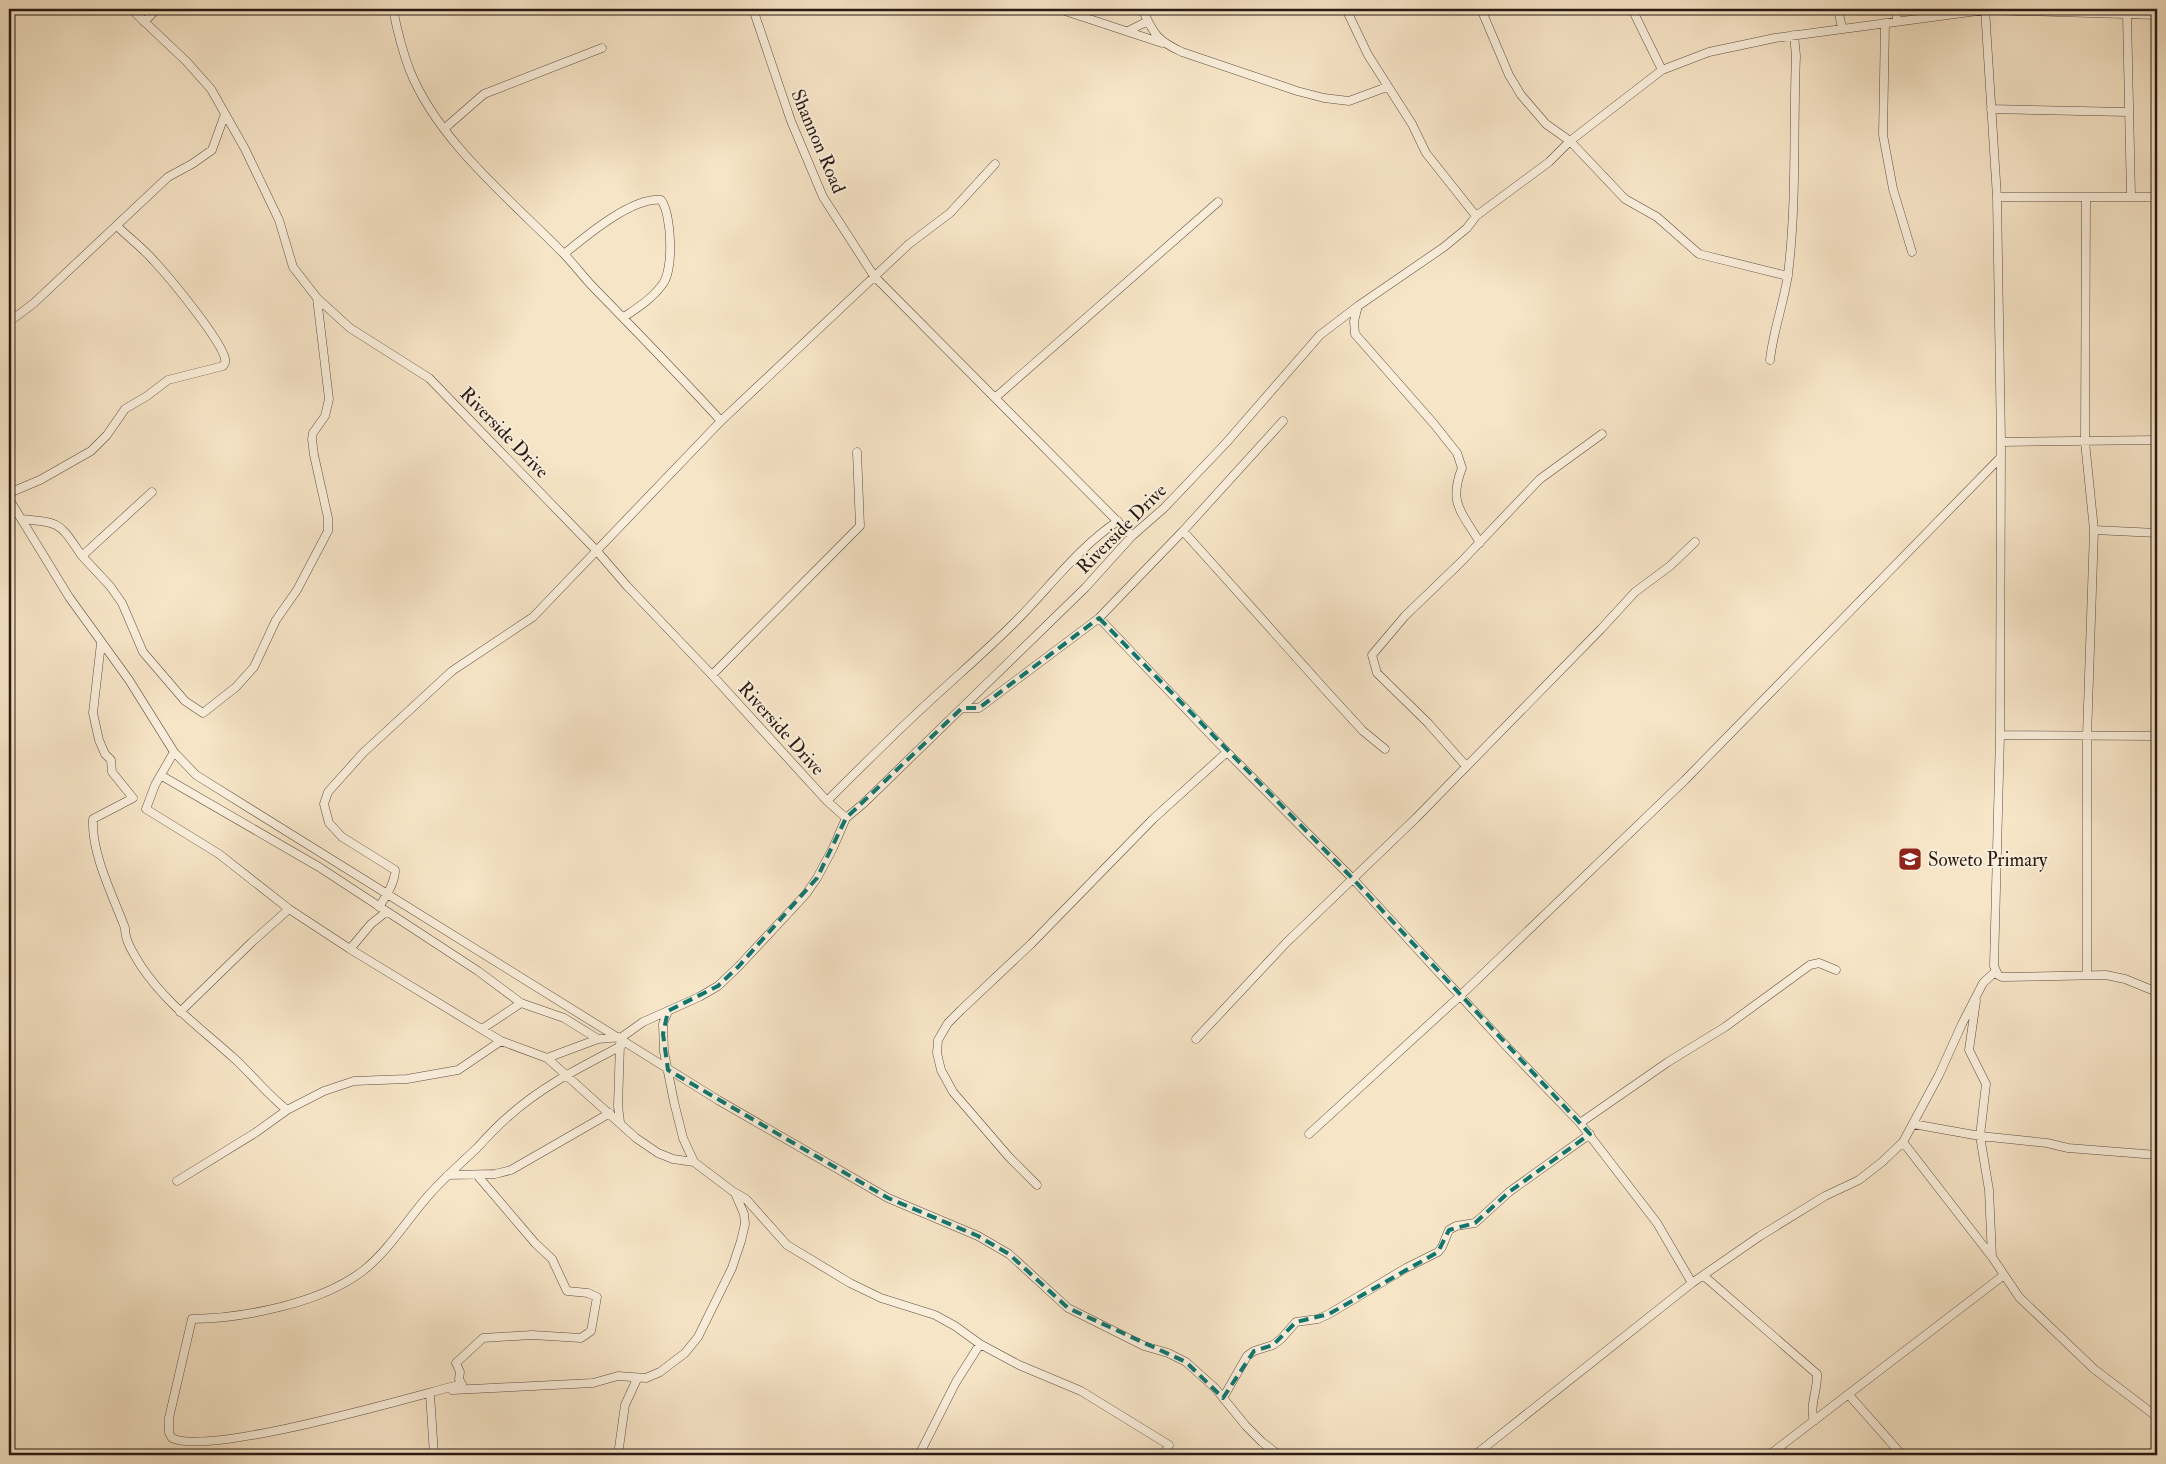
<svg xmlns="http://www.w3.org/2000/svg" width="2166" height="1464" viewBox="0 0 2166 1464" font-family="'IM FELL Double Pica',serif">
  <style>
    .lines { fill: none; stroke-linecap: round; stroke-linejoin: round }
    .street-casing { stroke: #5c4d40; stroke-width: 9 }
    .street { stroke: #faeedb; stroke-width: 8 }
    .marked { fill: none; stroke: #0f766e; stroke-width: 4; stroke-dasharray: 10 6; stroke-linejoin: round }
    .labels { text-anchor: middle; stroke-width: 4; stroke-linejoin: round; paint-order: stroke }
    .street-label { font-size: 19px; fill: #281a13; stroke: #faeedb }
    .poi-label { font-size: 19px; fill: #281a13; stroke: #faeedb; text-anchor: start }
  </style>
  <rect width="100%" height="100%" fill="#f7e5c7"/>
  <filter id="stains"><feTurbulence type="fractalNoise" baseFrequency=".004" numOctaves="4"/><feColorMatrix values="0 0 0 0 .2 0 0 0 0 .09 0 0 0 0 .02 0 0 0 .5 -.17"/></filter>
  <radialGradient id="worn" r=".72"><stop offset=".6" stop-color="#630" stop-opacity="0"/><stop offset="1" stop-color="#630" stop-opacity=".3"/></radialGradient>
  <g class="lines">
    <g class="street-casing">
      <path id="street" d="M131 9 186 61 211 89 245 149 279 220 293 267 317 298 350 328 429 378 596 550 627 586 712 675 827 801 846 818 864 803 1085 588 1132 536 1164 508 1226 443 1320 335 1358 306 1444 247 1467 228 1476 216
        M393 9C397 30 402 50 410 71 439 142 510 199 563 253 574 264 584 278 595 289 638 333 680 376 721 421
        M753 9 791 121 823 197 874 276 1132 536
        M1059 9 1162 43
        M1142 9C1154 34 1156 40 1182 52L1297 91 1324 98 1349 101 1387 87
        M1346 9 1368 55 1412 124 1426 153 1476 216 1549 162 1570 141 1662 70 1709 52 1775 38 1985 10 2157 15
        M1481 9 1509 75 1521 95 1546 124 1570 141 1625 199 1657 217 1699 254 1788 276
        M1632 9 1662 70
        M1838 9 1842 28
        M1896 9 1897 21
        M1985 9 1997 197 2001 442 2000 735 1994 966 1998 975 2002 977 2106 975 2125 979 2157 992
        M2127 15 2131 196
        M144 22 157 9
        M1885 23 1883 135 1893 189 1912 252
        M1128 31 1148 21
        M1991 109 2128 112
        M445 128 484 94 602 48
        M1997 197H2157
        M2086 198 2085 442 2094 530 2087 736V975
        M564 254C586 236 632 197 661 200 672 214 674 271 662 285 652 299 637 308 624 317
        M1358 306 1354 321 1355 334 1434 424 1457 453 1462 468C1448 504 1462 512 1480 543
        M9 322 34 303 168 177 192 164 212 150 225 114
        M1770 360C1773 331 1784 303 1788 274 1797 202 1793 129 1796 56L1794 35
        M996 397 1218 202
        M2001 442 2157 440
        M152 492 82 556 110 586 122 603 143 652 185 701 203 713 236 687 254 667 276 620 297 590 328 531V518L314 455 312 439 313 433 325 416 329 399 317 298
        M9 493 40 480 91 451 107 435 125 409 147 396 168 380 223 366C225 363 226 363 225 359 222 341 169 277 154 261 143 248 129 238 117 226
        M9 499 69 597 129 680 174 752 196 775 718 1100 888 1198 978 1236 1009 1254 1068 1308 1144 1346 1168 1353 1186 1362 1215 1388 1246 1426 1262 1442 1279 1455
        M22 519C63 523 59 523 82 556
        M2094 530 2157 533
        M1183 531 1329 694 1363 731 1385 749
        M1099 618 1227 752 1354 880 1508 1048 1580 1123 1657 1223 1692 1283
        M101 643 93 713 99 740 105 754 111 760 112 772 133 798 93 819C91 853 113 896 125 928 125 942 134 954 141 966 168 1006 201 1028 236 1060 253 1076 268 1095 287 1110
        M712 675 860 526 857 452
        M962 708H979L1099 618 1183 531 1283 421
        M2000 735 2157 736
        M174 752 155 785 146 809 219 854 289 909 350 949
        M1466 766 1428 723 1377 673 1372 655 1405 616 1461 562 1540 479 1602 434
        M162 776 319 867 478 971 521 1003 564 1018 598 1039
        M827 801C861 767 895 733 931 700 958 675 986 651 1012 625 1047 591 1077 548 1118 521
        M379 907C386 896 395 883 395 870L342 837 329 823 324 804 328 792 363 753 452 671 533 617 721 421 909 244 950 213 995 164
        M386 912 371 924 350 949 501 1041 547 1058 636 1138 658 1153 673 1159 694 1162
        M1976 1001 1969 1050 1986 1084 1980 1136 1989 1190 1992 1257
        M180 1012 252 942 289 909
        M482 1029 521 1003
        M1196 1039 1286 943 1416 818 1601 629 1635 592 1670 566 1695 542
        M547 1058 598 1039 622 1037 643 1022 699 997 718 986 739 966 806 894 817 878 833 848 846 818
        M620 1122 618 1106 620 1044
        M1580 1123 1668 1062 1725 1027 1810 965 1819 963 1836 970
        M1913 1124 1980 1136 2047 1143 2068 1148 2157 1155
        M1309 1134 1460 996 1685 780 2000 458
        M1903 1142 1992 1257 2019 1297 2094 1369 2157 1417
        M448 1175 495 1174 511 1170 610 1113
        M477 1175 535 1243 552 1259 567 1291 588 1293 597 1297 591 1331 581 1338 532 1335 483 1338 456 1363 460 1372 459 1379 462 1384C414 1396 209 1457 172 1438L169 1433V1418L192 1319C245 1318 322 1303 364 1270 389 1250 407 1220 428 1196 443 1179 460 1164 477 1148 487 1137 497 1126 509 1116 542 1086 581 1067 621 1046
        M177 1181 255 1133 287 1110 324 1091 354 1081 407 1079 458 1070 501 1041
        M1037 1185 1009 1157 953 1092 941 1070 937 1053 938 1040 948 1023 961 1010 1031 944 1153 819 1227 752
        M736 1193 746 1199 787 1245 850 1283 881 1298 935 1315 955 1326 980 1344 1019 1365 1081 1391 1169 1445 1163 1455
        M1704 1276 1817 1374C1818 1391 1809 1404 1814 1421
        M452 1390 593 1383 618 1376 646 1378 660 1372 685 1353 698 1337 732 1268 741 1241 745 1224 744 1214 735 1193 694 1162 683 1138 674 1102 664 1052 663 1024 668 1011
        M430 1394 434 1455
        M1849 1395 1902 1455
        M1223 1398 1247 1356 1254 1351 1273 1345 1281 1339 1296 1322 1318 1319 1329 1314 1406 1268 1438 1252 1442 1247 1449 1230 1456 1226 1475 1223 1509 1192 1590 1134
        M618 1455 625 1405 637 1379
        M919 1455 956 1382 980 1344
        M1475 1455 1692 1283 1760 1236 1825 1196 1859 1180 1882 1162 1903 1142 1939 1075 1962 1024 1983 983 1996 971
        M1769 1455 2004 1275"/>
    </g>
    <use href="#street" class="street"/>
  </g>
  <path class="marked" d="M1099 618 1354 880 1590 1134 1509 1192 1475 1223 1449 1230 1438 1252 1329 1314 1296 1322 1273 1345 1254 1351 1223 1398 1186 1362 1068 1308 1009 1254 978 1236 888 1198 668 1070 663 1034 668 1011 718 986 739 966 817 878 846 818 962 708H979Z"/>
  <defs>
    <g id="school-square" transform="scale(1.25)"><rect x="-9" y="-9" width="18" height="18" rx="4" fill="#8f2418" stroke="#faeedb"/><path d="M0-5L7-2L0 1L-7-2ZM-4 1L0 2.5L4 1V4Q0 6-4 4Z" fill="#fff"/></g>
  </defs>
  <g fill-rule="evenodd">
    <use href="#school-square" x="1910" y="859"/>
  </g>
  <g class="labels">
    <g class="street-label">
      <text transform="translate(819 141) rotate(67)" y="7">Shannon Road</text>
      <text transform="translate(505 432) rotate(46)" y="7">Riverside Drive</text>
      <text transform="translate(1121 528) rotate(-45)" y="7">Riverside Drive</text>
      <text transform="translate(782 728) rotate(48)" y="7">Riverside Drive</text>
    </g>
    <g class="poi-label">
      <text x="1928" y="866">Soweto Primary</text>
    </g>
  </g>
  <rect width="2166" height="1464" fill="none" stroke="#f7e5c7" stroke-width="30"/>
  <rect x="10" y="10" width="2146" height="1444" fill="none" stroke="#281a13" stroke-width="2.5"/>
  <rect x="15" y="15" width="2136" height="1434" fill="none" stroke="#281a13"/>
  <rect width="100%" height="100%" filter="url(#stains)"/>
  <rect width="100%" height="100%" fill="url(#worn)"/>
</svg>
